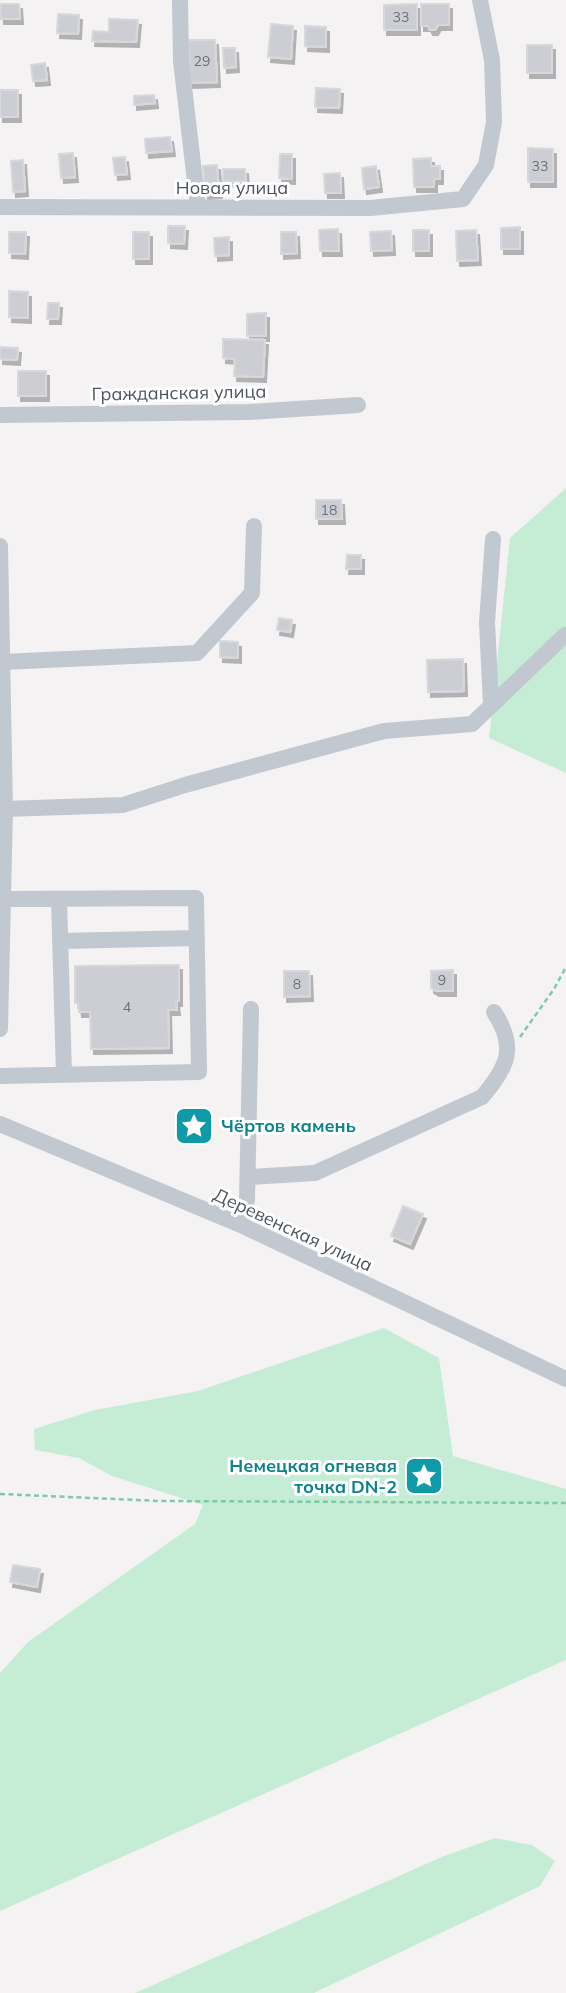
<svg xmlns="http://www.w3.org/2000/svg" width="566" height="1993" viewBox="0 0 566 1993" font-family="Mulish,sans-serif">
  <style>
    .green { fill: #c5edd6 }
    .building { fill: #ccced4; stroke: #d6d8dc; stroke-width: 2; filter: url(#shadow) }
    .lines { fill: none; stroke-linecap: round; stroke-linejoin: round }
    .path { stroke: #7fc9a8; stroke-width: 2.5; stroke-dasharray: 5 3.5; stroke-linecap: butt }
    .minor { stroke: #c1c8cf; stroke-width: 16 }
    .labels { text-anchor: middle; stroke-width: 6; stroke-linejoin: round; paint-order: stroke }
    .number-label { font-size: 14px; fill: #6b727c }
    .street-label { font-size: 18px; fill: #4b545e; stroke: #fff }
    .culture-label { font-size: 18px; font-weight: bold; fill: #0d838f; stroke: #fff; text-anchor: start }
  </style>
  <defs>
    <filter id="shadow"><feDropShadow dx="3" dy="5" stdDeviation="0" flood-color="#0004"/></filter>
  </defs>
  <rect width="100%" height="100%" fill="#f4f2f2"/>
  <path class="green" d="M566 488V773L489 738 510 538Z
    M384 1328 439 1358 453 1456 566 1489V1660L0 1911V1673L28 1642 195 1524 203 1505 112 1476 79 1458 35 1450 34 1429 95 1410 198 1391Z
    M495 1838 532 1845 555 1861 540 1886 314 1993H135L444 1856Z"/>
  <path class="building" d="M0 4H19L20 19H1Z
    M417 4V30H384V5Z
    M421 4H449V25H438L435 30H430L428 26H421Z
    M58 14 79 15 78 34 57 33Z
    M109 19 138 20 136 42 92 41 93 31 109 32Z
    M271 24 293 26 291 59 268 57Z
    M305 26 326 27V47L305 46Z
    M188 40H215L217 82 190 83Z
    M527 45H552V73H527Z
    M223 48H235L236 67 224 68Z
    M45 63 47 80 33 81 31 65Z
    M316 88 340 89 339 108 315 107Z
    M0 90H18V117H0Z
    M154 95 155 103 134 105V96Z
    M170 137 172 151 146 153 145 139Z
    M528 148 553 149V182H528Z
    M73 153 75 177 61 178 59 154Z
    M280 154H292V179L279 178Z
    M125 157 127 174 115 175 113 158Z
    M431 158V166H440V179H434V187H414L413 159Z
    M23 160 25 191 13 192 11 161Z
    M217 165 219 193 205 194 203 166Z
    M376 166 379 187 364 189 362 168Z
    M223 169H245L246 181 223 182Z
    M340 173 341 193H325L324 174Z
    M168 226H185L184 244 168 243Z
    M520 227V249H501V228Z
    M338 229 339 251H320L319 230Z
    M413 230H429V251H413Z
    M476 230 478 260 457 261 456 231Z
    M391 231 392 250 371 251 370 232Z
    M9 232H26L25 254 9 253Z
    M133 232H149V259H133Z
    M281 232H296L297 253 281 254Z
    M229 237V255L215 256 214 238Z
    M9 291 28 292V318L9 317Z
    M48 303H59L58 319H47Z
    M266 313V336H247V314Z
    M223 339 265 340 263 377 234 376 235 359 223 358Z
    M0 347 18 348 17 360 0 359Z
    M18 371H46V396H18Z
    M316 500H341L342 519H316Z
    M347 555H361V569H346Z
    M279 618 292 620 290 632 277 630Z
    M220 641 238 642V658L220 657Z
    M463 659 464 691 428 692 427 660Z
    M176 965H179V1001H176L177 1010H168L169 1048 91 1049 90 1012H79L78 1003H75V966Z
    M453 970V991H436L431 988V971Z
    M284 971H309L310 996 284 997Z
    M403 1206 423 1214 410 1244 391 1236Z
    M13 1565 40 1569 37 1587 10 1582Z"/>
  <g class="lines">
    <path class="path" d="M520 1037 554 989 566 967
      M0 1494 160 1501 566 1503"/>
    <path class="minor" d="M180 0 181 61 198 207
      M0 207 370 208 463 199 486 165 494 122 492 60 480 0
      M0 415 249 412 358 405
      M0 546 5 809 0 1029
      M3 662 197 653 252 593 254 526
      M491 705 487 622 493 539
      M5 809 123 805 185 785 384 731 472 724 565 635
      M59 899 64 1075
      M60 941 197 938
      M0 1076 199 1072 196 898 3 899
      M0 1124 241 1225 566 1379
      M248 1177 315 1173 482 1097C508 1067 517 1047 494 1012
      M241 1225 247 1200 251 1009"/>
  </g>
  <defs>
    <g id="sight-square" transform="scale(2.0125)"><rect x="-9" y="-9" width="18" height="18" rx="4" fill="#0f9aa8" stroke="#fff"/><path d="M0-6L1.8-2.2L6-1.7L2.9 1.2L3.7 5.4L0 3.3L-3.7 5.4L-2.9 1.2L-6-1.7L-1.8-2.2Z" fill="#fff"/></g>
  </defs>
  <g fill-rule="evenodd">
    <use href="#sight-square" x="194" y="1126"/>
    <use href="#sight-square" x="424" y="1476"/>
  </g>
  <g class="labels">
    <g class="number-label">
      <text x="401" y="22">33</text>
      <text x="202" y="66">29</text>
      <text x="540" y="171">33</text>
      <text x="329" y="515">18</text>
      <text x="442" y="985">9</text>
      <text x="297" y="989">8</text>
      <text x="127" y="1012">4</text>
    </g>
    <g class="street-label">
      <text x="232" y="194">Новая улица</text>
      <text transform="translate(179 393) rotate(-1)" y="6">Гражданская улица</text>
      <text transform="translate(293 1230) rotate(25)" y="6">Деревенская улица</text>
    </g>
    <g class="culture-label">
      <text x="221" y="1132">Чёртов камень</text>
      <text x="397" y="1472" text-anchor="end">Немецкая огневая<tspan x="397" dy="21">точка DN-2</tspan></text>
    </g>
  </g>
</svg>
